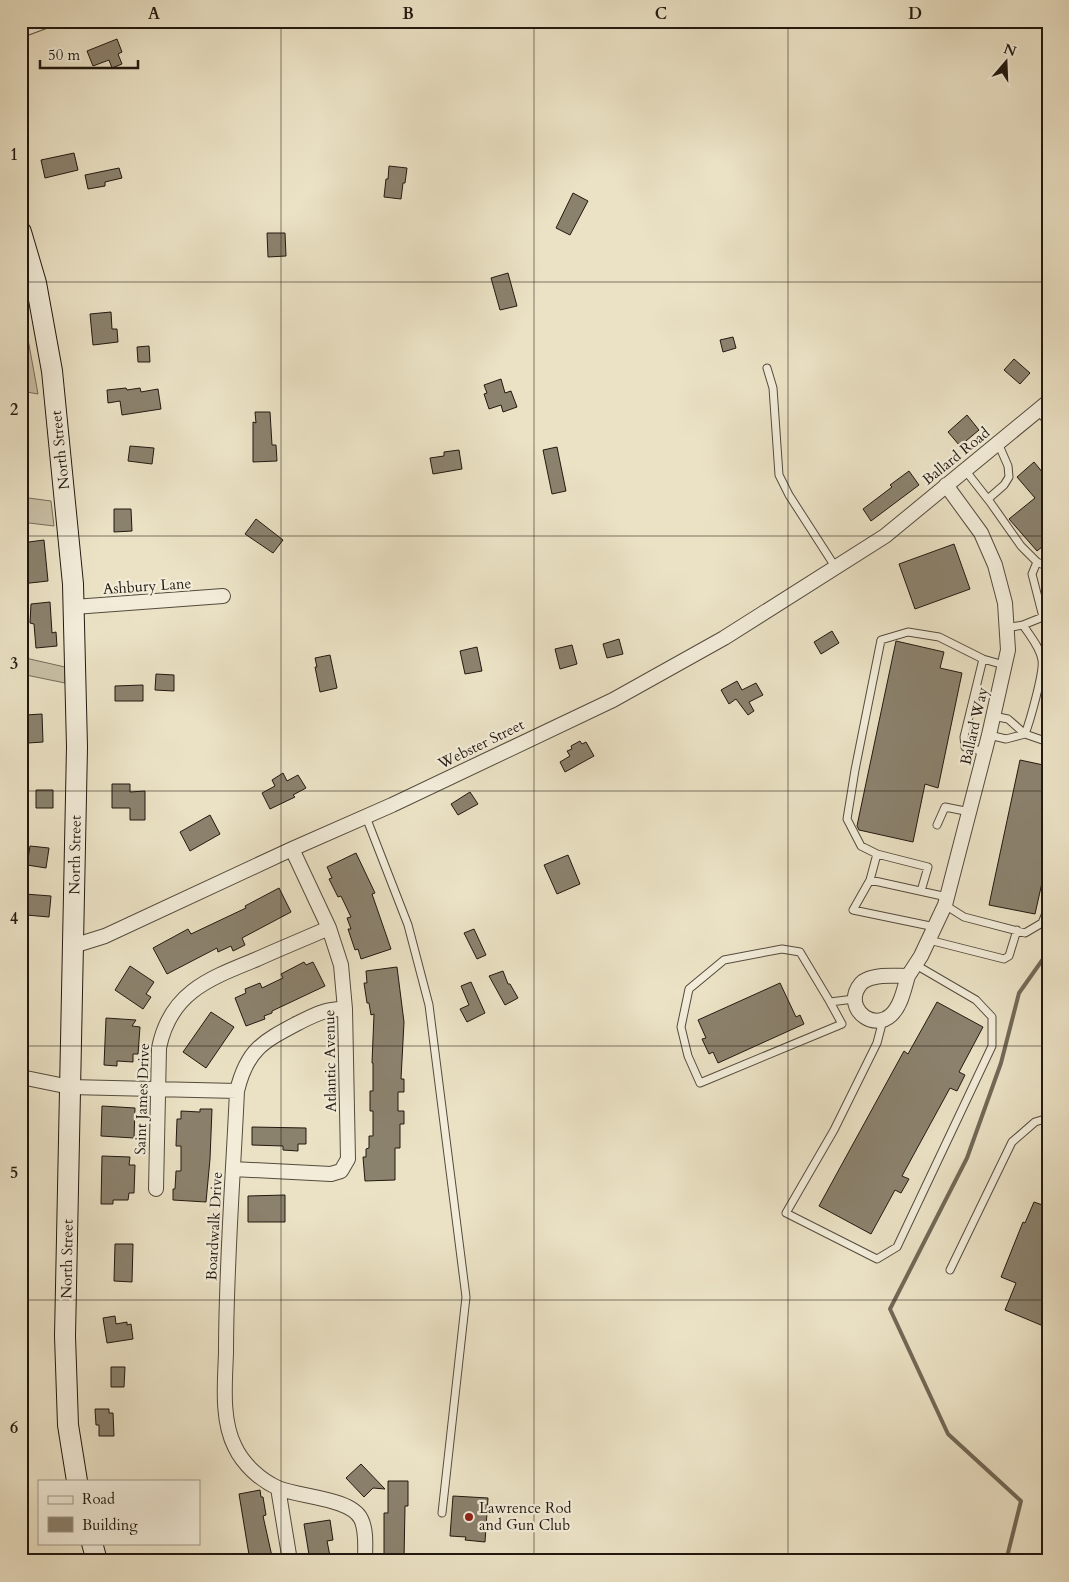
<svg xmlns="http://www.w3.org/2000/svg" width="1069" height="1582" viewBox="0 0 1069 1582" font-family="Cardo,serif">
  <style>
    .green { fill: #c9c0a6; stroke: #766c5b }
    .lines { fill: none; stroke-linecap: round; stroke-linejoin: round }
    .stream { stroke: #726957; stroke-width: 4 }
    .building { fill: #8b826e; stroke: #221910 }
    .lane-casing { stroke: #544b3d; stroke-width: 9 }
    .street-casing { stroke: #544b3d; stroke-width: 16 }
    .secondary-casing { stroke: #221910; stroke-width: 22 }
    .lane { stroke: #f2ecd9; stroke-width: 7 }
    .street { stroke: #f2ecd9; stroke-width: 14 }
    .secondary { stroke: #f2ecd9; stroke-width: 20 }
    .grid { fill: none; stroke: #221910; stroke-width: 1; stroke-opacity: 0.55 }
    .poi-dot { fill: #8f2418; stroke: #f2ecd9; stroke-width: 2 }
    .labels { text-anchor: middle; stroke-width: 4.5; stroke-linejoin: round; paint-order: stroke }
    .street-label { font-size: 15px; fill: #221910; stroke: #f2ecd9 }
    .poi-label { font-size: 15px; fill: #221910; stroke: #f2ecd9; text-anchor: start }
    .neatline { fill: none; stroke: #221910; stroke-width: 2 }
    .grid-label { font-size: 16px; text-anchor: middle; font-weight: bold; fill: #221910 }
  </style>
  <rect width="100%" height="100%" fill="#ebe2c5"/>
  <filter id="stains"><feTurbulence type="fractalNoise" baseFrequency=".004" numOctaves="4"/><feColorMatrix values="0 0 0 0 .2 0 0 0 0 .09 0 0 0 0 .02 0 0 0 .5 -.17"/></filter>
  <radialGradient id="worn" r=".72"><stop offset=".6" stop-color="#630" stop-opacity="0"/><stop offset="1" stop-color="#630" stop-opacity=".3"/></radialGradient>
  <path class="green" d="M21 301 38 394 21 391Z
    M21 497 51 501 54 526 21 522Z
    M21 657 65 667V683L21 674Z"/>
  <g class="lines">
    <path class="stream" d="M1006 1561 1021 1501 948 1434 890 1309 967 1158 1001 1063 1019 993 1048 952"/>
  </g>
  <path class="building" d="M117 39 122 52 118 54 122 64 112 68 109 60 93 66 87 51Z
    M74 153 78 170 45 178 41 160Z
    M389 166 407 168 405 183H403L401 199 384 197 386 179H388Z
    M119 168 122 178 105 182V186L88 189 85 175Z
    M573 193 588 201 570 235 556 228Z
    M267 233H285L286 256 268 257Z
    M508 273 517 306 500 310 491 278Z
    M111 312 112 329H117L118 342 93 345 90 314Z
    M733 337 736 348 723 352 720 340Z
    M149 346 150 362H138L137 347Z
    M1014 359 1030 373 1020 384 1004 370Z
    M501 379 505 393 511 391 517 407 503 412 501 405 489 409 484 394 487 393 484 385Z
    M126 388 127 390 140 388 141 392 158 389 161 409 122 415 120 401 108 403 107 390Z
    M255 412H270L272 445H276L277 461 253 462V422L256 423Z
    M967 415 979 430 960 446 948 432Z
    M130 446 154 448 152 464 128 461Z
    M557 447 566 491 552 494 543 450Z
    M459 450 462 469 433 474 430 458 444 456V452Z
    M1034 462 1048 479V542L1037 551 1009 519 1035 498 1017 477Z
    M909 471 919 485 871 521 863 509 892 487 890 485Z
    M114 509H131L132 531 114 532Z
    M256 519 283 540 273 553 245 534Z
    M44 540 48 581 21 584 24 558H21V543Z
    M954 544 970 589 915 609 899 564Z
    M50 602 52 633 56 632 57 646 36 648 34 624 30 623 31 604Z
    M832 631 839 643 821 654 814 642Z
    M619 639 623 654 607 658 603 644Z
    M896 641 944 652 940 668 962 673 938 788 925 784 913 842 859 830 857 826Z
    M572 645 577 664 560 669 555 649Z
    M477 647 482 671 465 674 460 651Z
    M330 655 337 688 320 692 315 667H317L315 658Z
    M156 674 174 675V691L155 690Z
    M737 681 742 690 756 683 763 695 749 702 754 711 748 715 736 699 729 704 721 690Z
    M143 685V701H115V686Z
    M42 714 43 742 28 743 26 715Z
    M580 741 582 744 586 742 594 756 565 772 560 762 570 756 567 751 572 749 571 746Z
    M1020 760 1048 766V856L1035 914 989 905Z
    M283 773 287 781 298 775 306 788 293 795 295 797 270 809 262 793 275 786 272 780Z
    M112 784H130V792L145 791V820H130V808H112Z
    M36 790H53V808H36Z
    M470 792 478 804 458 815 451 804Z
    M210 815 220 834 190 851 180 832Z
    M30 846 49 848 46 868 27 865Z
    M356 853 375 893 372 894 391 949 361 959 358 949 355 950 348 929H351L347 918 351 917 341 896 338 897 329 879 332 878 327 867Z
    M568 855 580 884 557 894 544 865Z
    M279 888 291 912 242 938 245 945 233 951 231 946 218 952 217 948 167 974 153 948 188 929 191 934 246 908 245 906Z
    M25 894 51 896 49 917 26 915 27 911H23Z
    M474 929 486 955 477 959 464 933Z
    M304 962 306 965 313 962 325 986 272 1011V1013L264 1016 265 1019 246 1026 235 998 246 993 245 989 260 983 262 988 283 978 281 974Z
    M130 966 154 982 146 994 151 997 143 1009 115 990Z
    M397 967 404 1022 401 1079H404V1092H398V1111H404V1124H400V1148H395V1180L365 1181 363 1157H366V1149L369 1148V1136H373V1111H370V1091H373V1063H372L374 1014 371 1015 369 1003H367L364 983H367L366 971Z
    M503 971 508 984H510L518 998 505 1005 489 976Z
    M471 982 485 1013 467 1022 460 1009 469 1005 461 986Z
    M780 983 796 1017 800 1015 804 1024 718 1063 713 1052 709 1054 702 1039 706 1038 698 1020Z
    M937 1002 983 1027 959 1072 965 1075 957 1091 950 1088 902 1176 909 1179 901 1193 895 1190 871 1234 819 1206 904 1051 908 1054Z
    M211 1012 234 1027 206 1068 183 1052Z
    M106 1018 136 1020 132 1026 140 1027 138 1054H133V1062L117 1061V1066L104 1065Z
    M102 1106 135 1108 134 1138 101 1136Z
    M200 1109H212L210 1159 206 1202 173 1200V1189H175L176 1171H181V1146H176L177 1119H181V1111L200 1112Z
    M252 1127 306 1128V1144H298V1151L283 1150V1146L252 1145Z
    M102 1156 130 1157 129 1165H135L134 1193H129L128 1200H113V1204H101Z
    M285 1195V1222H248V1196Z
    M1034 1202 1048 1207V1328L1005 1310 1016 1283 1001 1277 1023 1222 1025 1223Z
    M115 1244H133L132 1282 114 1281Z
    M115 1316 116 1324 127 1322V1325L131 1324 133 1339 107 1343 103 1318Z
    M111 1367H125L124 1387H111Z
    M95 1409H109V1413H113L114 1436H99V1425H96Z
    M361 1464 385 1489 373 1488 364 1497 346 1478Z
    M388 1481H408V1506H405L404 1561H384V1513H388Z
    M260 1490 261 1497H263L266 1515 263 1516 273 1561H250L239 1494Z
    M453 1496 488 1498 485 1542 465 1540 466 1537 450 1536Z
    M330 1520 333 1540 327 1541 331 1561H310L304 1524Z"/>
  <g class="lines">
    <g class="lane-casing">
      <path id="lane" d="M767 368 773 388 779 475 789 495 836 568
        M1037 410 1048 422
        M965 470 990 502 1021 546 1037 562
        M988 499 1004 485 1009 477 1008 466 998 443
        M1043 617 1032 574 1037 562 1048 567
        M1023 625 1048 615
        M1006 628 1023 625C1030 636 1040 647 1042 660 1044 672 1030 721 1025 734
        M983 659 964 737 965 747 985 752
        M993 716 1008 719 1025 734 1048 742
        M989 735 1006 739 1025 734
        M366 817 408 925 429 1005 466 1297 442 1513
        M937 825 945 807 970 812
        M877 854 861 846 847 819 855 770 881 640 908 632 939 637 983 659 1004 665
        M870 880 853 910 935 927
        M921 891 928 867 877 854 870 880 947 897
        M945 905 964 917 1025 933 1042 923 1048 908
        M929 940 1004 959 1009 956 1017 930
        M830 1002 842 1024 700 1083 688 1056 681 1027 689 989 724 960 782 949 800 952 830 1002 854 999
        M883 1020 877 1043 834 1130 786 1213 877 1259 897 1247 992 1046V1017L976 1000 916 965
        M950 1270 1012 1142 1035 1122 1048 1118"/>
    </g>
    <g class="street-casing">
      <path id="street" d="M21 30 45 21
        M74 607 223 596
        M73 946 105 936 292 849 392 805 613 700 724 638 885 536 1048 402
        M908 976C904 989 901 1006 891 1015 875 1030 849 1013 856 992 858 987 861 982 866 980 878 974 894 976 908 976L921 956 945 905 989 735 1008 650 1005 603 995 565 981 533 946 485
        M345 1009C327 1008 314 1015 298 1023 262 1042 247 1050 237 1091 233 1178 226 1266 226 1353 225 1382 221 1420 235 1447 243 1464 260 1480 278 1488 299 1497 351 1498 361 1519 367 1531 365 1548 365 1561
        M21 1077 70 1087 237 1091
        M233 1169 331 1174 341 1171 348 1159 345 1009 341 965 329 928 292 849
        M156 1189 159 1048C170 993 208 979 255 960 279 949 304 939 329 928
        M278 1488 290 1561"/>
    </g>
    <g class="secondary-casing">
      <path id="secondary" d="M21 232 36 283 52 371 73 584 77 747 65 1336 68 1425 77 1481
        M92 1543 97 1561"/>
    </g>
    <use href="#lane" class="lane"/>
    <use href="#street" class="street"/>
    <use href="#secondary" class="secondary"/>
  </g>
  <path class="grid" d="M281 21V1561M534 21V1561M788 21V1561M21 282H1048M21 536H1048M21 791H1048M21 1046H1048M21 1300H1048"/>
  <circle class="poi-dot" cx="469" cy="1517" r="5"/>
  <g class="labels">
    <g class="street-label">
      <text transform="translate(60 450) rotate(-96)" y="5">North Street</text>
      <text transform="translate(956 456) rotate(-39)" y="5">Ballard Road</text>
      <text transform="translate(147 586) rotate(-4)" y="5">Ashbury Lane</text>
      <text transform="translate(974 726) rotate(-77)" y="5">Ballard Way</text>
      <text transform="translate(481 744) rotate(-26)" y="5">Webster Street</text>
      <text transform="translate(75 855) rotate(-89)" y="5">North Street</text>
      <text transform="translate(330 1061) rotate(-91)" y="5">Atlantic Avenue</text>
      <text transform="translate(142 1099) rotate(-88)" y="5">Saint James Drive</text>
      <text transform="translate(214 1226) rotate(-87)" y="5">Boardwalk Drive</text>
      <text transform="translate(67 1259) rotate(-89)" y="5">North Street</text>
    </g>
    <g class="poi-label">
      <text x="479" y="1513">Lawrence Rod<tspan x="479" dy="17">and Gun Club</tspan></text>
    </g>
  </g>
  <rect width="1069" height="1582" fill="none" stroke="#ebe2c5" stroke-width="55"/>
  <rect x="38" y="1480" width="162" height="65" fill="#f2ecd9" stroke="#9f9889"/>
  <rect x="48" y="1496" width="25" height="8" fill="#f2ecd9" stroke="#9f9889"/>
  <text x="82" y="1504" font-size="15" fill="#221910">Road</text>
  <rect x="48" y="1517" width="25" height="15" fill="#8b826e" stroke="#9f9889"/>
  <text x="82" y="1530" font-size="15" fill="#221910">Building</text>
  <g transform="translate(1006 62) rotate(19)" stroke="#f2ecd9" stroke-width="4" paint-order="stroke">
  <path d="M0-4L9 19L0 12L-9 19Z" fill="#221910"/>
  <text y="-8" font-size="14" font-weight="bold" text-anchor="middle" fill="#221910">N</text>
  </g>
  <path d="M40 60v8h98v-8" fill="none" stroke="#221910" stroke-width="2.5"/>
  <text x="48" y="60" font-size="15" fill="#221910" stroke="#f2ecd9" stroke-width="4" paint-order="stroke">50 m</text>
  <rect x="28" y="28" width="1014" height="1526" class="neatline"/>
  <g class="grid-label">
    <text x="154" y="19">A</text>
    <text x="408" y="19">B</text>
    <text x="661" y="19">C</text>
    <text x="915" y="19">D</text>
    <text x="14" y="160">1</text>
    <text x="14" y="415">2</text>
    <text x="14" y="669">3</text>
    <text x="14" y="924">4</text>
    <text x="14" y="1178">5</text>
    <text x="14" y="1433">6</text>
  </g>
  <rect width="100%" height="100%" filter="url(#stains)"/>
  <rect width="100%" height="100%" fill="url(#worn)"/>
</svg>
